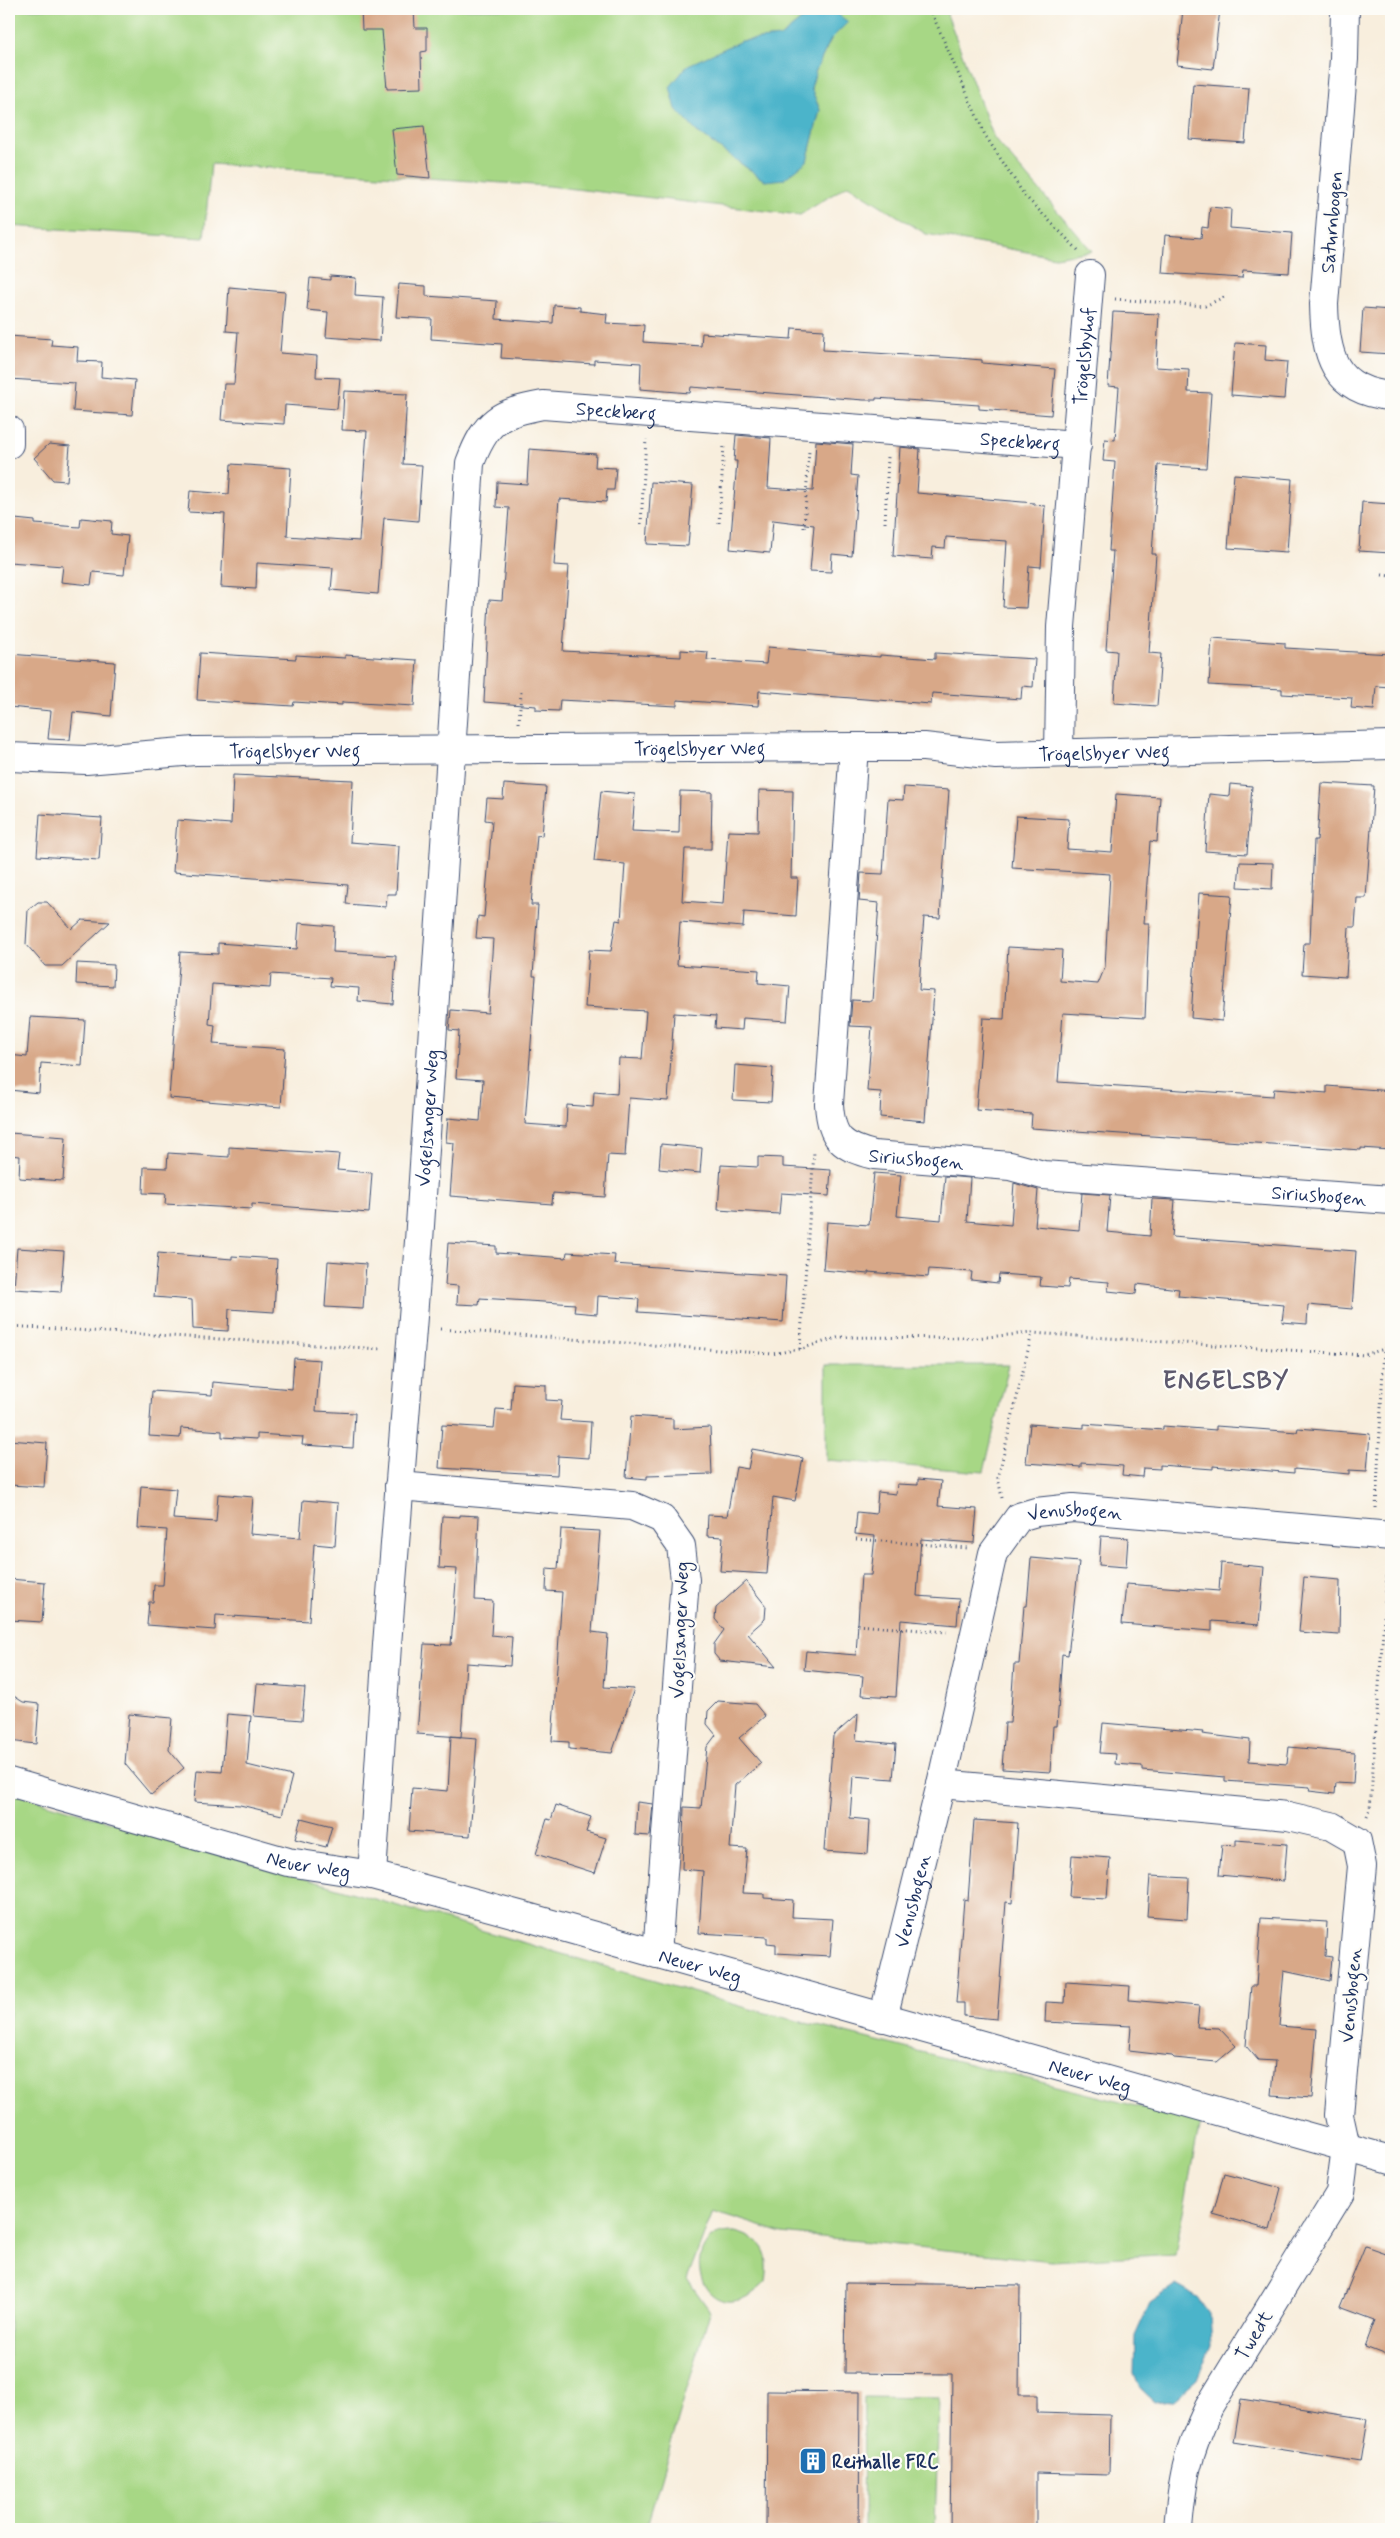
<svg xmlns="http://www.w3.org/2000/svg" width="1400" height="2538" viewBox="0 0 1400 2538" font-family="Mynerve,sans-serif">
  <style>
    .green { fill: #a7d785; stroke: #618372 }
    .water { fill: #4cb4ca; stroke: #347294 }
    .building { fill: #d8a888 }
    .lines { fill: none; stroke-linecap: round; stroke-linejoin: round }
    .minor-casing { stroke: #3c4c71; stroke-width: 30 }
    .path { stroke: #3c4c71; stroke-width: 3; stroke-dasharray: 1 4; stroke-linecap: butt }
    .minor { stroke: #fff; stroke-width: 28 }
    .labels { text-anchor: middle; stroke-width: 4.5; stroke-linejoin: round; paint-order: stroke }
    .street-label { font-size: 19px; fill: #1b2f5e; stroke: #fdfcf7 }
    .poi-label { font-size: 19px; font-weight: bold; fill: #1b2f5e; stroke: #fdfcf7; text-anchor: start }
    .district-label { font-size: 24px; font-weight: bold; letter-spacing: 1px; fill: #5d596d; stroke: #fdfcf7 }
  </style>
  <rect width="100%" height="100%" fill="#fdfcf7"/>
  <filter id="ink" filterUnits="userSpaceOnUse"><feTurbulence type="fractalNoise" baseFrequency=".02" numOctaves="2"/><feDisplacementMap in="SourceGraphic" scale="10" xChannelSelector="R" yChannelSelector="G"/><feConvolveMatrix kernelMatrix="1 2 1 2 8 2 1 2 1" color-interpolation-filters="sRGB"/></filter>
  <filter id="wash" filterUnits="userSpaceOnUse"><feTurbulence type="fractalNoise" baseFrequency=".0096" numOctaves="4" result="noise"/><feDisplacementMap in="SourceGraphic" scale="20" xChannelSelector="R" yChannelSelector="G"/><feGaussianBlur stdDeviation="1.12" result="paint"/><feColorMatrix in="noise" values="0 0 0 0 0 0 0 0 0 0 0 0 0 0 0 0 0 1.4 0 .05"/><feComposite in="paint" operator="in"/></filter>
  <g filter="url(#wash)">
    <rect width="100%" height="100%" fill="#f8eedd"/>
    <path class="green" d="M9 9H815L780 37 741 41 696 131 765 181 807 161 820 110 811 88 816 70 831 39 847 22 831 9H945L994 138 1092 251 1055 257 926 234 848 185 800 215 549 186 211 164 204 238 9 226Z
      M826 1365H1009L984 1472 826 1460Z
      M9 1792 750 2009 1200 2122 1175 2254 1052 2261 782 2233 713 2211 687 2279 710 2311 646 2529H9Z
      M735 2232C765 2240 770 2253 766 2282 715 2334 681 2267 710 2239 716 2233 727 2232 735 2232Z
      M864 2397 939 2398 935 2529H863Z"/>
    <path class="water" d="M815 9H831L848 22 831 39 816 70 811 88 820 110 807 161 784 179 765 181 696 131 676 109 670 87 688 65 741 41 780 37Z
      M1176 2285 1197 2297 1209 2314 1211 2345 1197 2380 1174 2400 1155 2402 1140 2388 1134 2373 1135 2336 1150 2303Z"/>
    <g id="blocks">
      <path class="building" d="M361 9H414L415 28H427V51L421 52 422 88 387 89 382 30H362Z
        M1183 9H1220L1213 69 1177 65Z
        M1193 84 1249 88 1245 143 1189 139Z
        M424 126 430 178 397 175 392 129Z
        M1210 207 1231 209 1230 228 1292 233 1289 273 1243 270 1242 278 1162 273 1165 235 1201 238 1202 227 1208 228Z
        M330 276 356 278 355 295 383 297 380 341 326 337 328 312 307 310 310 278 330 280Z
        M399 284 426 286V296L497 301 496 319 553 323 554 305 580 307V311L607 314 606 323 644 325 643 342 701 346 702 333 791 339 792 328 807 329 824 330 823 350 958 358 982 360V363L1055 369 1051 415 979 409V405L876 398V400H864L691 387 690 393 640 389 641 363 594 360V364L501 358 502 344 431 339 432 319 396 317Z
        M229 287 285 292 280 353 317 356 316 377 340 378 337 409 285 405 284 424 221 420 224 384H234L238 332 226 331Z
        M1363 308 1391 310V354L1360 352Z
        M1113 312 1159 314 1156 367 1189 369 1188 392 1211 393 1206 468 1158 465 1152 554H1156L1149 653 1161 654 1157 706 1114 703 1117 651 1106 650 1113 551H1109L1115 462 1103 461 1105 439 1115 440 1119 387 1108 386Z
        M9 336 52 339 51 345 78 347 77 361 102 362 101 377 135 380 132 415 73 411 75 383 9 379Z
        M1235 343 1266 345 1265 360 1287 362 1284 399 1231 395Z
        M344 391 407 394 403 464 422 465 418 521 384 518 378 594 331 590 333 568 257 563 256 589 221 587 225 514 188 512 190 491 229 494 231 464 291 468 287 536 359 541 367 431 342 430Z
        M736 435 771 438 768 488 813 491 816 441 853 444 851 475 858 476 852 556 832 554 831 572 810 571 814 525 773 520 770 553 730 549 737 461H734Z
        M49 444 70 446 67 481 53 480 34 458Z
        M900 447 920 449 917 493 1034 503V505L1045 506 1041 567 1029 566 1026 608 1003 607 1007 541 946 537 945 548 933 547 932 559 893 556Z
        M529 449 596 454 595 467 616 468 614 490H607L606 502 559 499 554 565 569 566 563 651 681 657V650L708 652 707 660 766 664 768 647 880 657V655L935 659V653L1035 659 1033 687 1022 686 1021 699 932 693 931 704 759 691 758 706 677 700V706L560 700 559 711 536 710V706L484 702 489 600 502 601 509 508 496 507 497 482 527 484Z
        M1234 474 1292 479 1287 552 1228 548Z
        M651 482 693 485 688 546 647 544Z
        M1362 502 1391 504V553L1359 551Z
        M81 518 112 521 111 534 128 536 124 575 93 572 91 585 61 582 63 566 9 562V522L14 523 15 519 35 521V524L80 527Z
        M1212 638 1285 643V648L1391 654V687L1376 686 1374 710 1351 708 1352 698 1282 694V689L1209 685Z
        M200 653 296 659V655L345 658V655L417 660 414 706 342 702V705L294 702 293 706 197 700Z
        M9 654 115 662 111 716 73 712 70 740 48 739 51 711 9 707Z
        M233 775 353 780 350 842 399 846 396 894H387L386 907 346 904 348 885 173 872 177 820 231 824Z
        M1321 783 1374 786 1366 898H1357L1355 927H1349L1346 977 1302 974 1304 943H1310L1314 840H1317Z
        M504 784 546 787 542 836 537 835 531 905H538L533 976H536L525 1124 566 1127 567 1105 593 1107 594 1092 617 1094 619 1058 642 1059 646 1011 585 1007 589 950 611 951 616 920 621 921 625 864 594 861 601 791 635 794 632 831 679 833 680 791 712 792 711 849H685L682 901 723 904 728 831 758 832 759 790 793 791 791 878H798L796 916 744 912 743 927 680 922 677 965 759 970 758 983 790 986 787 1021 743 1018 742 1030 715 1028 716 1016 674 1013 668 1101 629 1098 625 1156 608 1155 605 1197 553 1193 552 1204 450 1196 454 1143 446 1142 448 1118 480 1121 483 1080 456 1078 459 1031 449 1030 451 1010 488 1013 493 939 476 938 478 916 484 917 489 858 492 821 485 820 487 798 503 799Z
        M1230 784 1252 786 1247 854 1205 851 1209 794 1229 796Z
        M904 787 949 790 940 918 924 917 921 955 919 990 934 991 925 1121 880 1117 881 1092 867 1091 872 1027 850 1026 852 1000 872 1001 879 903 859 901 861 873 883 874 888 799 903 800Z
        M1116 794 1160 797 1157 842 1150 841 1144 923H1149L1145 1018 1063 1013 1058 1082 1273 1096 1274 1089 1327 1093V1086L1391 1091V1150L1361 1148V1150L1031 1128 1032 1114 976 1110 983 1018 1004 1019 1008 947 1062 950 1060 981 1098 984 1105 967 1110 874 1012 868 1016 816 1069 819 1067 849 1112 852Z
        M40 814 102 818 99 860 37 856Z
        M1240 862 1273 863 1272 889 1238 887Z
        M1199 893 1232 895 1222 1021 1191 1018Z
        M38 902H47L72 929 82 920 110 922 62 966H45L26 944 28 910Z
        M299 923 334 926 333 952 396 956 393 1004 358 1001 359 988 330 986 331 978 271 974 270 988 212 984 209 1024 215 1025 213 1044 285 1049 281 1107 169 1098 180 952 218 954V943L297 949Z
        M77 963 114 965 113 986 76 984Z
        M30 1017 85 1020 82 1066 41 1063 39 1093 9 1090V1055L27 1057Z
        M735 1065 773 1068 771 1102 733 1100Z
        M9 1133 66 1137 63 1181 19 1178 20 1156 9 1155Z
        M661 1144 702 1148 700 1173 659 1169Z
        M229 1147 339 1154 337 1170 372 1173 369 1213 252 1204V1209L165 1204 166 1194 143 1193 144 1167 167 1168 168 1153 229 1157Z
        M758 1157 783 1158V1167L831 1170 829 1196 781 1193 779 1214 718 1210 721 1165 758 1167Z
        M874 1173 901 1175 897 1216 941 1220 945 1176 970 1178 967 1221 1011 1225 1014 1183 1038 1190 1035 1226 1079 1230 1082 1193 1110 1195 1107 1232 1150 1236 1152 1199 1175 1200 1172 1237 1356 1251 1352 1309 1308 1305 1307 1324 1282 1322 1284 1305 1178 1296 1179 1289 1137 1284 1136 1294 1108 1291 1109 1282 1069 1279 1068 1288 1040 1286 1041 1277 999 1274 998 1283 971 1280 972 1272 929 1269 928 1277 868 1272V1274L823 1270 827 1222 869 1225Z
        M448 1243 496 1246V1253L566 1258 567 1252 615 1255 614 1264 786 1276 783 1322 638 1312 639 1299 598 1296 597 1314 574 1312 575 1304 480 1298 479 1305 457 1304 458 1286 445 1285Z
        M17 1248 64 1251 61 1292 14 1289Z
        M158 1253 232 1259V1256L277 1259 274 1312 229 1309 228 1331 193 1329 192 1300 154 1297Z
        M328 1261 366 1264 363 1309 325 1307Z
        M294 1358 320 1360 316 1411 355 1413 353 1448 302 1445 303 1437 257 1434V1439L222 1437V1431L181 1428 180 1438 149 1436 152 1391 212 1395 213 1382 292 1389Z
        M513 1383 546 1385V1400L562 1401 560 1420 591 1422 589 1458 558 1456 557 1475 439 1468 442 1425 494 1428 496 1409 511 1410Z
        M631 1416 673 1419V1429L710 1427 712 1474 647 1476V1479L626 1477Z
        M1030 1424 1084 1428V1424L1163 1430V1426L1216 1430V1426L1297 1432 1298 1428 1370 1434 1367 1471 1349 1470V1474L1294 1469V1473L1213 1466V1469L1160 1465V1469L1143 1468 1142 1477 1122 1475 1123 1466 1081 1463V1467L1026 1463Z
        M9 1440 47 1443 44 1487 9 1485Z
        M752 1449 803 1458 795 1501 773 1497 767 1574 720 1571 723 1537 707 1536 708 1515 727 1516 736 1467 748 1469Z
        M918 1479 941 1481 938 1506 977 1509 974 1543 921 1539 917 1596 959 1599 957 1625 901 1620 896 1697 861 1695 863 1676 804 1670 806 1651 856 1655 861 1575H871L875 1536 855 1534 857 1512 876 1514 878 1492 896 1494 897 1484 918 1485Z
        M141 1486 176 1489 173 1519 216 1522 218 1494 253 1497 250 1534 300 1538 303 1500 338 1503 335 1546 314 1544 309 1621 216 1615 215 1630 147 1625 149 1602H153L154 1585H163L167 1530 138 1528Z
        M460 1515 479 1516 475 1600 493 1601 491 1635 512 1637 510 1666 466 1663 461 1737 417 1734 424 1644 451 1645 457 1569 439 1568 442 1516 460 1517Z
        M561 1529 600 1531 592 1632 608 1634 604 1687 634 1689 612 1753 569 1749V1742L552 1741 562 1592 546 1591 547 1568 558 1569Z
        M1101 1536 1128 1538 1126 1567 1099 1565Z
        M1031 1558 1079 1562 1068 1655 1062 1654 1057 1726H1053L1050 1772 1002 1769 1005 1723H1010L1014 1664H1019L1024 1606H1027Z
        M1221 1563 1264 1567 1259 1625 1212 1621V1631L1122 1624 1126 1584 1219 1591Z
        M1304 1577 1340 1580 1339 1635 1299 1632Z
        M9 1579 45 1582 42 1622 9 1620Z
        M746 1581 766 1606 765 1619 748 1634 776 1667 720 1661 714 1654V1644L724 1630 715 1619 716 1608Z
        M257 1684 305 1688 302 1720 254 1716Z
        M9 1693 23 1702 39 1704 36 1744 9 1741Z
        M718 1701 755 1704 765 1716 739 1738 761 1763 735 1785 730 1848 747 1849 743 1893 764 1894V1898L793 1900 792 1917 833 1919 830 1956 776 1953V1944L767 1943V1937L699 1933 703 1871 682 1869 684 1807 701 1808 707 1747 716 1735 707 1724 708 1711Z
        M129 1714 172 1718 169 1750 184 1768 151 1795 125 1764Z
        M227 1714 251 1716 247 1765 292 1776 282 1815 240 1805 194 1802 197 1770 222 1772Z
        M858 1714 856 1740 896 1744 893 1779 853 1776 850 1818 870 1820 868 1854 824 1851 833 1736Z
        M1103 1723 1203 1732 1202 1734 1250 1740 1249 1761 1287 1764 1289 1747 1355 1753 1353 1784 1336 1783 1335 1794 1309 1791 1310 1787 1225 1781V1777L1142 1770V1766L1115 1764 1116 1754 1100 1753Z
        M451 1736 477 1738 470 1836 409 1831 412 1788 448 1791Z
        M637 1802 653 1804 650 1836 635 1835Z
        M556 1805 591 1817 586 1832 606 1838 595 1873 536 1854 547 1819 551 1820Z
        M301 1818 332 1826 326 1847 295 1839Z
        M974 1820 1018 1823 1012 1903 1006 1902 997 2019 964 2016V2003H956L964 1899 968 1900Z
        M1236 1840 1287 1844 1284 1881 1219 1875 1222 1845 1236 1846Z
        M1072 1855 1110 1858 1107 1899 1069 1897Z
        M1150 1876 1189 1878 1187 1919 1147 1916Z
        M1261 1918 1327 1922 1325 1956 1332 1957 1330 1981 1284 1971 1279 2026 1317 2029 1311 2098 1272 2095 1275 2061 1258 2060 1246 2046 1251 1986H1256Z
        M1066 1982 1130 1986 1129 2000 1199 2006 1197 2027 1219 2028 1236 2046 1217 2062 1174 2058 1172 2056 1129 2051 1131 2026 1045 2022 1046 2002 1065 2003Z
        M1224 2173 1281 2188 1270 2230 1213 2214Z
        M1365 2246 1391 2255V2357L1365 2347 1375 2320 1340 2307Z
        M846 2283 1020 2285 1019 2395H1037V2413L1110 2415 1109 2475 1036 2473V2529H950L952 2374 845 2373Z
        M767 2391 860 2392 859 2529H766Z
        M1241 2399 1368 2419 1361 2462 1234 2442Z"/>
    </g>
  </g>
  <g filter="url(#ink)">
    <use href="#blocks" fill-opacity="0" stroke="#3c4c71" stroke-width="1"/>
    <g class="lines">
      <g class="minor-casing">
        <g id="minor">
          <path d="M1345 9 1344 59 1324 304C1325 354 1333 391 1391 396"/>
          <path d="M9 430V444"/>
          <path id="s1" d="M854 747 829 1104C831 1139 842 1147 874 1155L1010 1166 1043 1175 1391 1200"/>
          <path id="s2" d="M1059 753 1061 627 1090 275"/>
          <path id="s3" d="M9 757 86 760 195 751 854 747H924L996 755 1391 745"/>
          <path d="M399 1486 632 1506 662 1519 681 1546 685 1580 657 1954"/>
          <path id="s4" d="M9 1782 288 1862 372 1875 527 1917 1391 2160"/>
          <path d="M941 1784 1288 1816 1331 1826 1357 1841 1362 1866 1339 2115 1346 2147 1340 2193 1209 2407C1187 2453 1182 2479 1178 2529"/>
          <path id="s5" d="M372 1875 387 1645 419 1241 470 463C486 421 498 413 543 405L1077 445"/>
          <path id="s6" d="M883 2018 941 1784 993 1553 1019 1517 1036 1512 1073 1508 1391 1536"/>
        </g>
      </g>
      <path class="path" d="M930 9 985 135 1025 196 1078 250
        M1115 299 1205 306 1224 297
        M719 523 724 445
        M885 523 888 457
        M641 524 646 439
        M804 528 809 451
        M1382 575 1391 576
        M519 723 521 692
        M9 1326 382 1349
        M440 1329 772 1354 800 1349 840 1337 974 1338 1032 1333 1364 1355 1391 1347
        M800 1349 814 1152
        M1002 1498 998 1478 1032 1333
        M1376 1508 1384 1349
        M856 1539 968 1548
        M857 1625 947 1632
        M1367 1816 1370 1809 1388 1563"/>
      <use href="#minor" class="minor"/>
    </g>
  </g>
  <defs>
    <g id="building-square" transform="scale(1.4375)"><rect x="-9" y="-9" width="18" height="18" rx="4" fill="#1f6fb2" stroke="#fdfcf7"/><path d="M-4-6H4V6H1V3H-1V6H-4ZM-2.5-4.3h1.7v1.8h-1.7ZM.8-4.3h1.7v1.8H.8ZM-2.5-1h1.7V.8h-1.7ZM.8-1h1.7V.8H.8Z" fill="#fff"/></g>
  </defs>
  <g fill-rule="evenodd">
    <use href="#building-square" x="813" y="2461"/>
  </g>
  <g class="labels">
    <g class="street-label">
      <text transform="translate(1331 222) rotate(-85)" y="7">Saturnbogen</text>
      <text dy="7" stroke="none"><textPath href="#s2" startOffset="398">Trögelsbyhof</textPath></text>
      <text dy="7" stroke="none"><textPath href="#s5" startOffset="1589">Speckberg</textPath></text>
      <text dy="7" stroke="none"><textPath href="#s5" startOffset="1994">Speckberg</textPath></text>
      <text dy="7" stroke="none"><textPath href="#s3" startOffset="691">Trögelsbyer Weg</textPath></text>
      <text dy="7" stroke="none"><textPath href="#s3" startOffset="286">Trögelsbyer Weg</textPath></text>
      <text dy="7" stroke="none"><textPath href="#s3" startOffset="1096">Trögelsbyer Weg</textPath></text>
      <text dy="7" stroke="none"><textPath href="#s5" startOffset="759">Vogelsanger Weg</textPath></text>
      <text dy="7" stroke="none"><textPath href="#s1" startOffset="476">Siriusbogen</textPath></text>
      <text dy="7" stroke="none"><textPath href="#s1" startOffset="881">Siriusbogen</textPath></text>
      <text dy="7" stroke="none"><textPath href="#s6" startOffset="579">Venusbogen</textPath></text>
      <text transform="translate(679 1630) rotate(-88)" y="7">Vogelsanger Weg</text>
      <text dy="7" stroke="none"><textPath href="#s4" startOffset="311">Neuer Weg</textPath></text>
      <text dy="7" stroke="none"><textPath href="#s6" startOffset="121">Venusbogen</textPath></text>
      <text dy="7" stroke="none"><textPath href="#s4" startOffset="716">Neuer Weg</textPath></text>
      <text transform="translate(1350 1995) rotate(-85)" y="7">Venusbogen</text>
      <text dy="7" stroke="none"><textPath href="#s4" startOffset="1121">Neuer Weg</textPath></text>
      <text transform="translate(1253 2335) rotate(-59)" y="7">Twedt</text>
    </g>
    <g class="poi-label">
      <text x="832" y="2468">Reithalle FRC</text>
    </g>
    <g class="district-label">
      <text x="1226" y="1388">ENGELSBY</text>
    </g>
  </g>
  <rect width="1400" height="2538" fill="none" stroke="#fdfcf7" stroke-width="30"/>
</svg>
